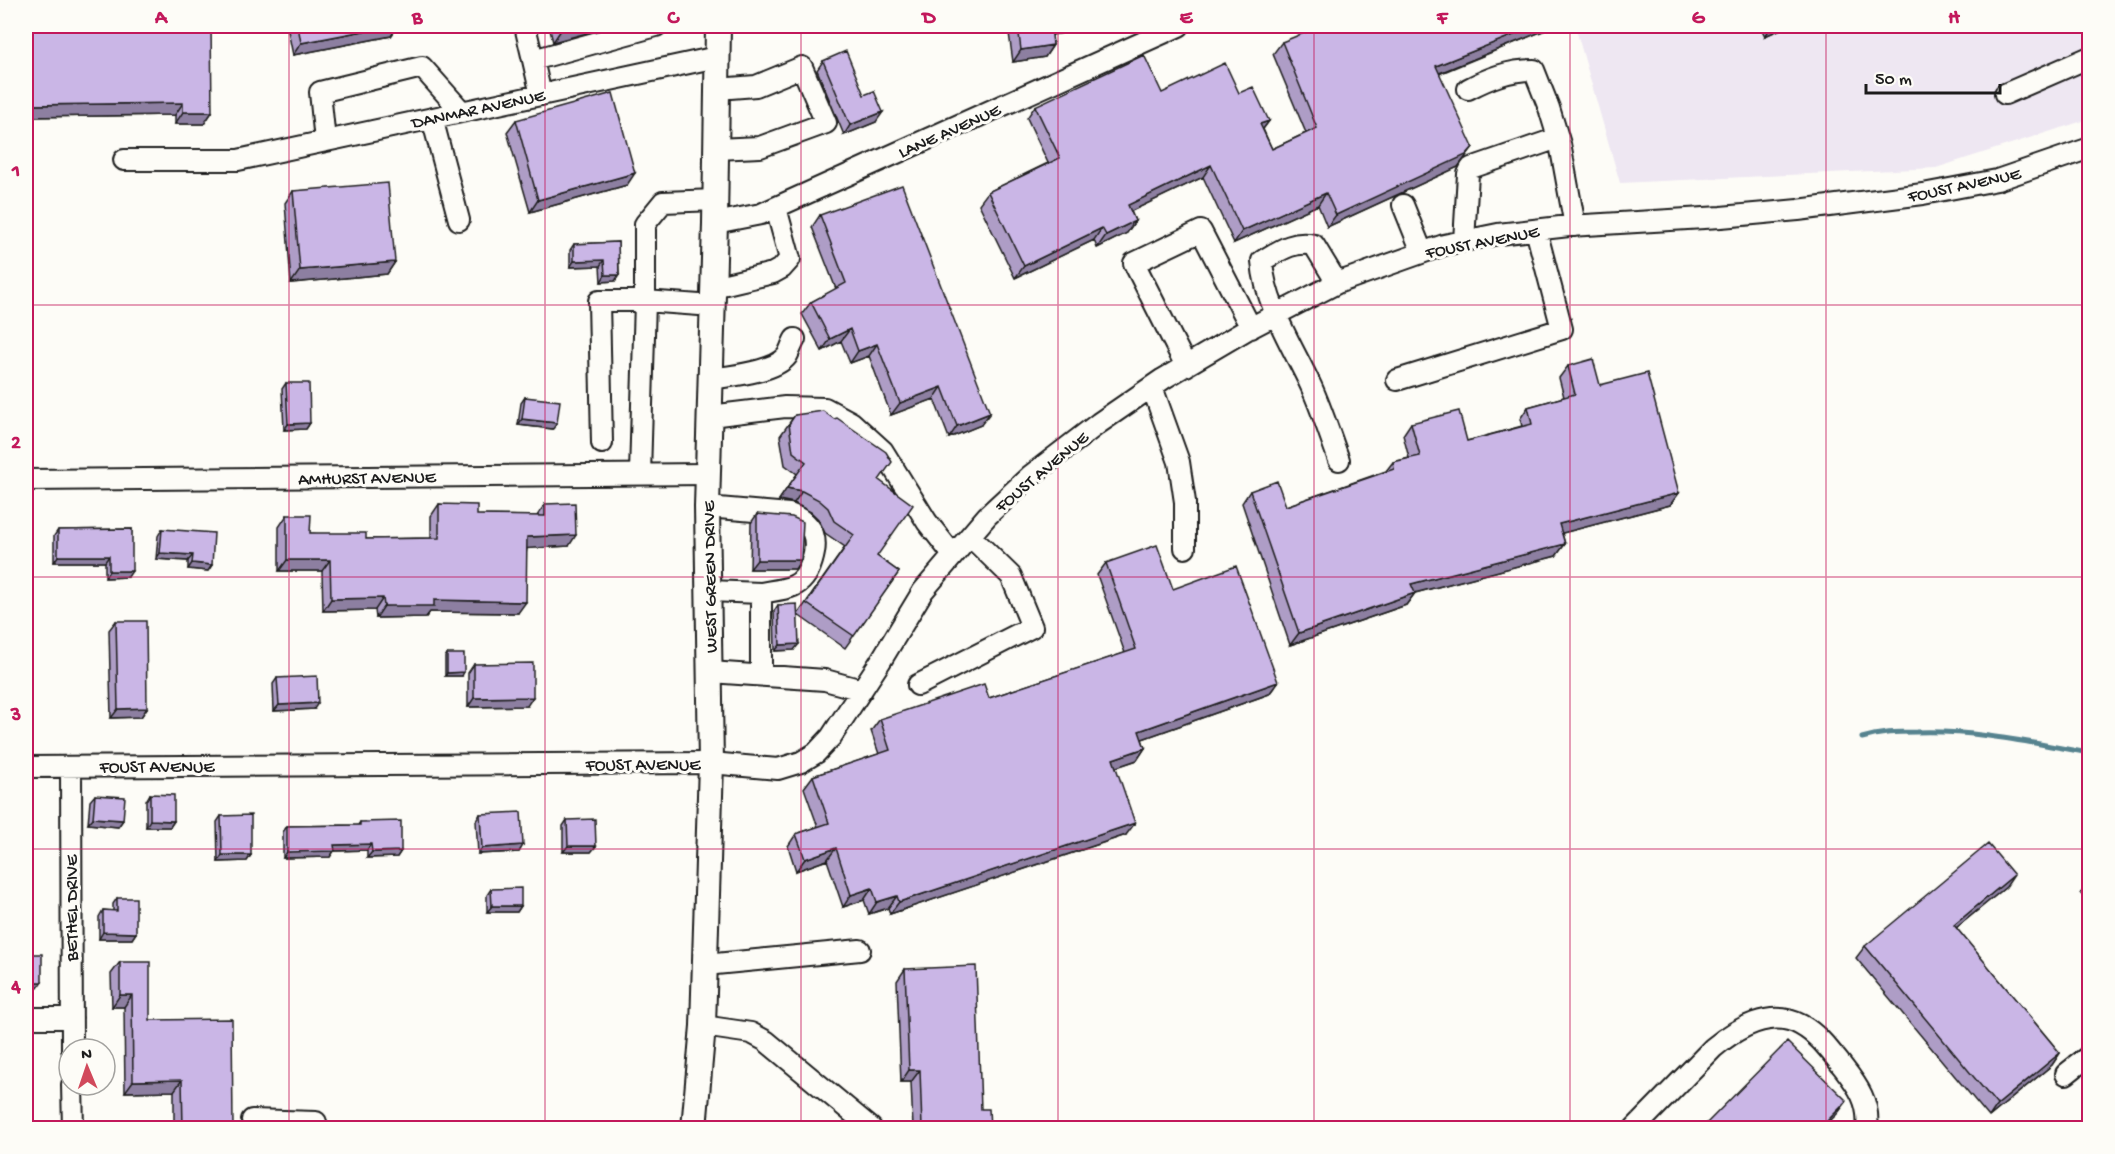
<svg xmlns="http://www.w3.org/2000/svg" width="2115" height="1154" viewBox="0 0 2115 1154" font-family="'Gochi Hand',sans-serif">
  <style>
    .built { fill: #eee7f2 }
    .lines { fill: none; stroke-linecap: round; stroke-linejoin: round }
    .stream { stroke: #56838f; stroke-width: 5 }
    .minor-casing { stroke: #1c1c1c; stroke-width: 24 }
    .major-casing { stroke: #1c1c1c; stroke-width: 28 }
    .minor { stroke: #fdfcf7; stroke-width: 20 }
    .major { stroke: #fdfcf7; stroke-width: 24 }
    .wall { fill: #ae9dc6; stroke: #1c1c1c; stroke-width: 1.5 }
    .shaded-wall { fill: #8d7fa1; stroke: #1c1c1c; stroke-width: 1.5 }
    .building { fill: #cab6e6; stroke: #1c1c1c; stroke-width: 1.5 }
    .grid { fill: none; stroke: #c2185b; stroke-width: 1.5; stroke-opacity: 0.55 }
    .labels { text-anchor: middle; stroke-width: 6; stroke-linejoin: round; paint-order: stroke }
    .street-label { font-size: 18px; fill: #1c1c1c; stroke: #fdfcf7 }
    .neatline { fill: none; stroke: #c2185b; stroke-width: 2 }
    .grid-label { font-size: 20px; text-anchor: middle; font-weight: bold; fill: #c2185b }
  </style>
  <rect width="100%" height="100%" fill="#fdfcf7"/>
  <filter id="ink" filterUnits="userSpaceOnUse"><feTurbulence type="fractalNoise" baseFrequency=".0167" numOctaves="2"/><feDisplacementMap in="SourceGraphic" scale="12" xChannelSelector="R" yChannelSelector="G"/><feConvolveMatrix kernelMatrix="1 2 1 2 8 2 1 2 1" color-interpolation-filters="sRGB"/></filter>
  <g filter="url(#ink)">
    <path class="built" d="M1575 26H2089V119L1936 168 1620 183Z"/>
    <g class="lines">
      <path class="stream" d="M1862 738C1881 732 1897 732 1917 732 1975 730 2032 743 2090 753"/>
      <g class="minor-casing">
        <path id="minor" d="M525 26 533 60
          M1468 89C1489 78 1509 70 1534 70L1549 108 1560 144 1575 226
          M2005 94 2090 57
          M541 95 533 60 656 26
          M432 118 459 220
          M325 141 320 92 422 67 462 112
          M716 149 760 147 826 123 802 67 756 86 717 89
          M124 160H238L717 57
          M1403 205 1422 252
          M715 223 761 214 1179 26
          M1464 241 1468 174 1471 168 1558 138
          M1337 283 1314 245C1293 240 1279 251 1262 261 1265 305 1293 347 1311 386 1322 410 1330 436 1339 460
          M713 287 773 273 782 268 790 259 776 208
          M713 306 645 301V224L663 202 716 200
          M1186 366 1134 263 1201 231 1251 328
          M711 379C730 376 775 372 787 356 790 351 792 344 795 339
          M1397 380 1562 329 1536 230
          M1152 387 1179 462 1185 502V548
          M710 416 785 407 825 408 851 422 883 451 927 522 953 555
          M602 443 599 301H645L640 474
          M26 480 709 474
          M707 507 789 514C814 523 819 538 812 561 809 571 803 582 793 586 783 590 771 591 761 593
          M709 591 761 593V675
          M710 672 825 680 862 690
          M918 685 1032 627 1011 576 970 536
          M26 767 711 763 778 769 801 762 816 753 831 737 880 662 923 591 987 516 1030 476 1099 423 1163 379 1248 329 1337 283 1444 245 1498 234 1569 226 1721 217 1798 210 1923 194 1997 180 2090 148
          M71 767 72 1049
          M705 965 860 950
          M26 1018H72
          M703 1026 751 1033 766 1041 871 1128
          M2066 1074 2090 1055
          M72 1085 73 1128
          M252 1120 316 1122 317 1128
          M1635 1128 1713 1048C1736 1029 1771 1008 1801 1025 1819 1035 1830 1051 1843 1067 1858 1086 1870 1103 1867 1128"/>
      </g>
      <g class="major-casing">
        <path id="major" d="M694 1128 703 1026 711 763 707 507 715 223 718 26"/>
      </g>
      <use href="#minor" class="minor"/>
      <use href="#major" class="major"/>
    </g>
    <path class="wall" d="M26 26 212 112 204 124H175V115L26 117Z
      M287 26H398L391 36 293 55Z
      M549 26H598L595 31 553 42Z
      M1008 26H1069L1063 33 1052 35 1053 45 1045 57 1013 62Z
      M1760 26H1788L1765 36Z
      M1548 29 1439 74 1458 167 1327 227 1318 205 1234 243 1203 177 1131 211 1135 221 1127 233 1097 248 1094 240 1015 278 979 204 988 192 1048 163 1027 118 1035 106 1162 93H1239L1269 121 1263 129 1272 149 1306 133 1273 54 1282 42Z
      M823 61 864 95 876 122 844 135 817 70Z
      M516 120 627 185 530 212 507 132Z
      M293 191 395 262 387 274 291 283 285 203Z
      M820 215 981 425 949 438 934 399 891 415 869 356 850 363 841 341 822 351 802 314 811 302 836 289 812 227Z
      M618 242 619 275 615 281 601 282 600 266 570 267V250L574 244Z
      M1568 366 1600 385 1679 493 1670 505 1562 533 1565 544 1556 556 1415 593 1406 605 1290 645 1242 503 1250 491 1286 506 1386 471 1393 462 1409 458 1403 435 1411 423 1467 441 1522 426 1520 419 1528 407 1564 397 1559 378Z
      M286 383 310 423 306 429 284 430 282 389Z
      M525 397 553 429 518 425 521 403Z
      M795 415 879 480 877 556 899 572 845 648 798 615 794 650 775 651 774 611 778 605 798 614 845 547 825 533 819 520 811 512 794 503 779 500 797 474 785 465 780 436Z
      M439 504 477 515 537 516 545 504 569 546 527 548 518 613 430 612 426 617 376 618 375 610 323 611 322 571H279V527L287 515 310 533 366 539 431 538V516Z
      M757 514 795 569H750L751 523Z
      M132 529 128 577 105 578V562H54V536L58 530Z
      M162 529 212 565 208 571 188 569V561L156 559 158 536Z
      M1106 563 1173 589 1278 682 1269 694 1142 739 1145 748 1137 760 1116 767 1126 835 890 914 888 908 869 914 864 900 843 907 827 860 796 871 788 846 796 834 818 827 804 788 813 776 879 754 871 731 880 719 989 698 1125 653 1097 575Z
      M116 621 147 708 141 717 111 718 109 630Z
      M447 654 462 676H445V657Z
      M474 664 527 706 468 707V673Z
      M277 678 314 709 274 711 273 684Z
      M150 794 174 821 170 827H146V801Z
      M95 795 123 820 118 827 88 824 90 801Z
      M480 814 523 845 519 852 478 854 476 821Z
      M221 816 251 855 247 861 218 862 217 822Z
      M567 820 596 846 591 852H563V826Z
      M360 822 401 851 397 857 367 858V850L334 851 330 857 283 858V832L287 826 358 825Z
      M2090 881V903L2081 893Z
      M2006 887 1956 928 2060 1053 2052 1065 1989 1117 1856 958 1865 946Z
      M491 889 521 906 517 912H487V895Z
      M117 898 136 933 132 939H99V917L103 910 113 911V904Z
      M120 962 150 1020 233 1128H174V1091L125 1092 124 1007H112L111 974Z
      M905 969 981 1109 990 1128H913L911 1082H901L897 981Z"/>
    <path class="shaded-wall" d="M389 26H398L391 36 293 55 301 43Z
      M578 26H598L595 31 553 42 561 30Z
      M1050 26H1069L1063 33 1042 36Z
      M1536 26H1550L1548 29 1427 78 1436 66Z
      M1772 26H1788L1765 36Z
      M1053 45 1045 57 1013 62 1021 50Z
      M183 103 175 115 26 117V105Z
      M183 112H212L204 124H175Z
      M883 112 876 122 844 135 850 125Z
      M1269 121 1260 133V124Z
      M1473 147 1458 167 1327 227 1336 215Z
      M1211 165 1203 177 1119 217 1128 205Z
      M635 173 627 185 530 212 538 200Z
      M1326 193 1318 205 1234 243 1242 231Z
      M1135 221 1127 233 1097 248 1106 235Z
      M1102 228 1094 240 1015 278 1024 266Z
      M604 260 600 266 570 267 574 261Z
      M395 262 387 274 291 283 300 270Z
      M605 275H619L615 281 601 282Z
      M850 329 841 341 822 351 830 339Z
      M877 344 869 356 850 363 858 351Z
      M942 387 934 399 891 415 900 403Z
      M990 413 981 425 949 438 957 426Z
      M522 419 557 423 553 429 518 425Z
      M310 423 306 429 284 430 288 424Z
      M787 488 802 491 794 503 779 500Z
      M1679 493 1670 505 1551 536 1559 524Z
      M576 535 569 546 519 549 527 537Z
      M1565 544 1556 556 1403 596 1411 584Z
      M160 553 193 555 188 561 156 559Z
      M58 556H109L105 562H54Z
      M287 560H330L322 571H279Z
      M757 560H801L795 569H750Z
      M192 563 212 565 208 571 188 569Z
      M109 571H132L128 577 105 578Z
      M1415 593 1406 605 1290 645 1299 633Z
      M383 598 375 610 323 611 331 599Z
      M434 600 526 602 518 613 430 612 426 617 376 618 384 606Z
      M799 644 794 650 775 651 780 645Z
      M464 672 462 676H445L447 673Z
      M1278 682 1269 694 1131 743 1139 731Z
      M533 697 527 706 468 707 474 698Z
      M318 703 314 709 274 711 279 705Z
      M147 708 141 717 111 718 118 709Z
      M1145 748 1137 760 1105 771 1113 759Z
      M93 818 123 820 118 827 88 824Z
      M150 820 174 821 170 827H146Z
      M1135 823 1126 835 890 914 899 902Z
      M371 844 367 850 334 851 330 857 283 858 287 852 334 845Z
      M523 845 519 852 478 854 482 848Z
      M568 846H596L591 852H563Z
      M836 848 827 860 796 871 805 859Z
      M401 851 397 857 367 858 372 852Z
      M222 855H251L247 861 218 862Z
      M2014 875 2006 887 1945 937 1954 925Z
      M872 888 864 900 843 907 851 895Z
      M897 896 888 908 869 914 877 902Z
      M492 906H521L517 912H487Z
      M103 932 136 933 132 939H99Z
      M26 982H42L38 988H26Z
      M120 995H132L124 1007H112Z
      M2060 1053 2052 1065 1989 1117 1997 1105Z
      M909 1070H920L911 1082H901Z
      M182 1080 174 1091 125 1092 133 1081Z
      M1847 1101 1838 1113 1823 1128H1820Z"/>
    <path class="building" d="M26 26H211L212 112H183V103L26 105Z
      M298 26H389L301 43Z
      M560 26H578L561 30Z
      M1018 26H1051L1053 45 1021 50Z
      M1321 26H1536L1436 66 1473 147 1466 155 1336 215 1326 193 1242 231 1211 165 1128 205 1135 221 1106 235 1102 228 1024 266 988 192 1060 158 1035 106 1144 55 1162 93 1225 63 1239 93 1253 87 1269 121 1260 124 1272 149 1317 128 1282 42Z
      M846 51 864 95 874 91 883 112 850 125 823 61Z
      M613 93 635 173 538 200 516 120Z
      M388 183 395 262 300 270 293 191Z
      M902 185 990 413 957 426 942 387 900 403 877 344 858 351 850 329 830 339 811 302 846 283 820 215Z
      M618 242 619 275H605L604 260 574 261V244Z
      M1593 359 1600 385 1647 373 1679 493 1559 524 1565 544 1411 584 1415 593 1299 633 1250 491 1277 481 1286 506 1394 469 1393 462 1420 456 1411 423 1459 411 1467 441 1532 424 1528 407 1575 394 1568 366Z
      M286 383H309L310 423 288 424Z
      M525 397 560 401 557 423 522 419Z
      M823 411 834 419 837 418 886 452 892 462 879 480 913 505 877 556 899 572 854 636 806 603 854 535 834 521 828 508 819 500 802 491 787 488 806 462 793 452 789 424 795 415Z
      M575 503 576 535 527 537 526 602 434 600V606H384L383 598 331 599 330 560H287V515H311L310 533H366V539L439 538V504L477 505V515L545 516V504Z
      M757 514 792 517 803 522 801 560H757Z
      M132 529V571H109V556H58V530Z
      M162 529 214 533 212 565 192 563 193 555 160 553Z
      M1157 545 1173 589 1236 566 1278 682 1139 731 1145 748 1113 759 1135 823 899 902 897 896 877 902 872 888 851 895 836 848 805 859 796 834 829 823 813 776 890 750 880 719 984 684 989 698 1136 649 1106 563Z
      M797 604 799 644 780 645 778 605Z
      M116 621H146L147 708 118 709Z
      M447 654H464V672L447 673Z
      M533 663V697L474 698V664Z
      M317 676 318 703 279 705 277 678Z
      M150 794 174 795V821L150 820Z
      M95 795 125 797 123 820 93 818Z
      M521 812 523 845 482 848 480 814Z
      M251 815V855H222L221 816Z
      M595 819 596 846H568L567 820Z
      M401 821V851L372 852 371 844 334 845 335 851 287 852V826L360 825V822Z
      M1988 844 2014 875 1954 925 2060 1053 1997 1105 1865 946Z
      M521 888V906H492L491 889Z
      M117 898H136V933L103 932V910L117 911Z
      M26 954H42V982H26Z
      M120 962H150V1020L232 1019 233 1128H183L182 1080 133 1081 132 995H120Z
      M976 966 981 1109H989L990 1128H922L920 1070H909L905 969Z
      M1787 1042 1847 1101 1820 1128H1702Z"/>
  </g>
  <path class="grid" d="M289 26V1128M545 26V1128M801 26V1128M1058 26V1128M1314 26V1128M1570 26V1128M1826 26V1128M26 305H2090M26 577H2090M26 849H2090"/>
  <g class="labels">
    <g class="street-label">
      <text transform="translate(478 108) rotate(-12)" y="6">DANMAR AVENUE</text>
      <text transform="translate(949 130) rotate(-24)" y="6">LANE AVENUE</text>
      <text transform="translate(1964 184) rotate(-12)" y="6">FOUST AVENUE</text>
      <text transform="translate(1482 241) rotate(-11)" y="6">FOUST AVENUE</text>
      <text transform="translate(1041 471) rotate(-40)" y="6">FOUST AVENUE</text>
      <text transform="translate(367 477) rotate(-1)" y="6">AMHURST AVENUE</text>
      <text transform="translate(709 577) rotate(-91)" y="6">WEST GREEN DRIVE</text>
      <text x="643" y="770">FOUST AVENUE</text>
      <text x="157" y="772">FOUST AVENUE</text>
      <text transform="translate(71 908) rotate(-90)" y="6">BETHEL DRIVE</text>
    </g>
  </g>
  <rect width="2115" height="1154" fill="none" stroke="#fdfcf7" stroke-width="66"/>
  <g transform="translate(87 1067) rotate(358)"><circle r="28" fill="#fdfcf7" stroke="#a3a29f" stroke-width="1.5"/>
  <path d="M0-4.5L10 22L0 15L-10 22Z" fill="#d1495b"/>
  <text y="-9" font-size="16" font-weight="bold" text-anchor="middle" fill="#1c1c1c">N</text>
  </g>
  <path d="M1866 84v9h134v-9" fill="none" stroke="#1c1c1c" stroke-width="3"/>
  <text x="1875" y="84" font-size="18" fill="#1c1c1c" stroke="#fdfcf7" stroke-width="4.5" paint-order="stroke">50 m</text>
  <rect x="33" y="33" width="2049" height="1088" class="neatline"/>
  <g class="grid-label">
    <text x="161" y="23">A</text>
    <text x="417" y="23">B</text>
    <text x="673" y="23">C</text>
    <text x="929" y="23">D</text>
    <text x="1186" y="23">E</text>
    <text x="1442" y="23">F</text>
    <text x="1698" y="23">G</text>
    <text x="1954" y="23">H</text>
    <text x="16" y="176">1</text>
    <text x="16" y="448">2</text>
    <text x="16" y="720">3</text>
    <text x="16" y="992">4</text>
  </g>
</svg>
